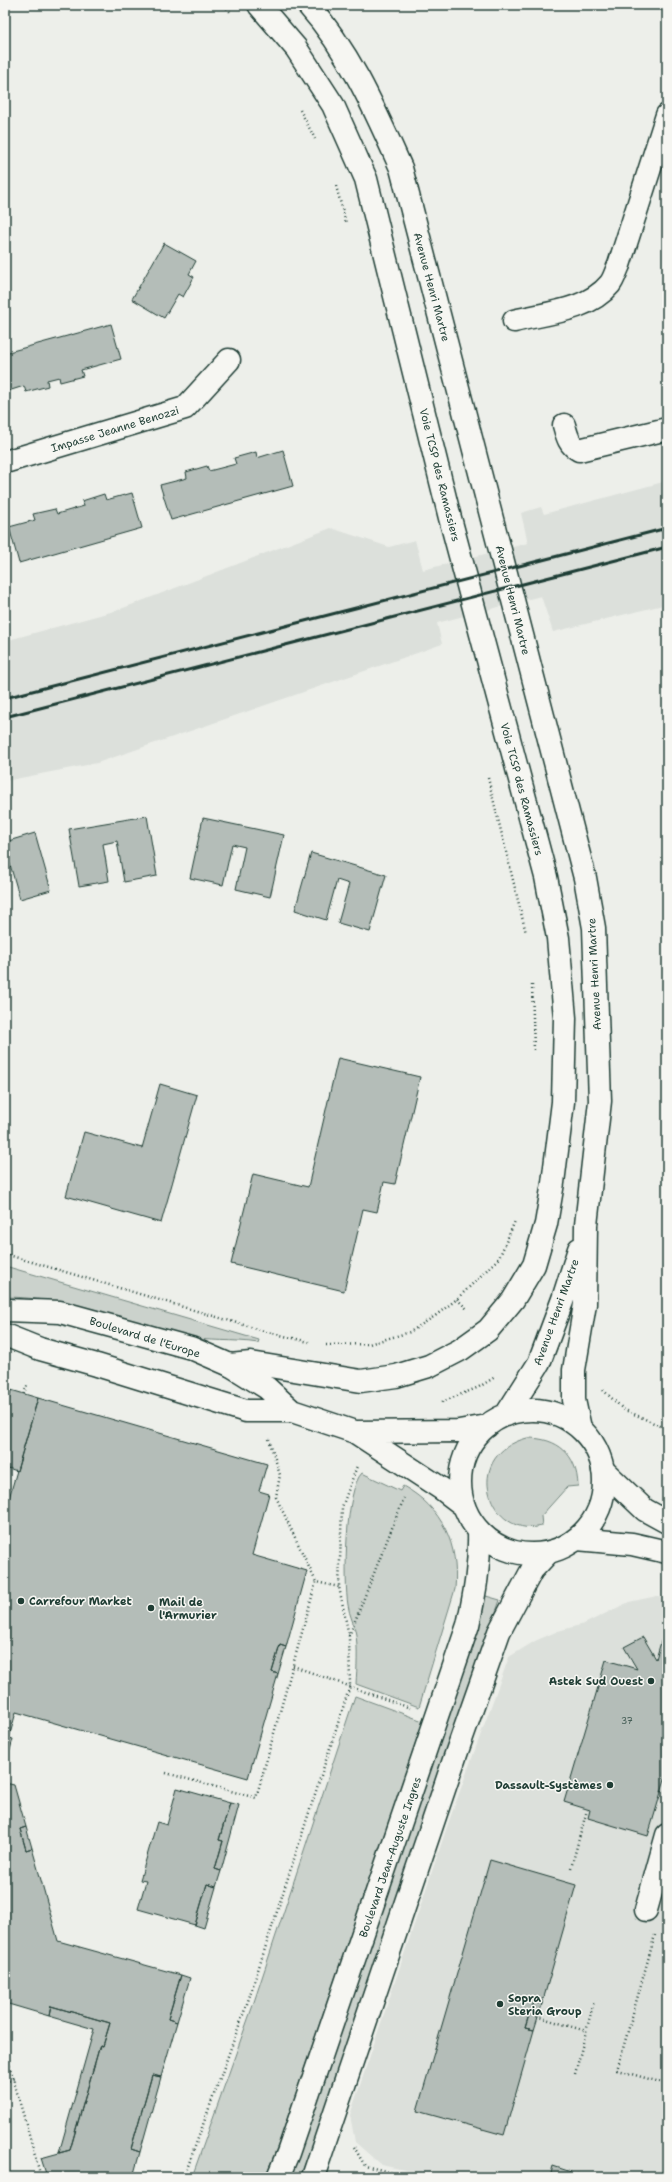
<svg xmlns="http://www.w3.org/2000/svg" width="672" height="2182" viewBox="0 0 672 2182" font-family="'Shantell Sans',sans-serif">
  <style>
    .built { fill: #dce0db }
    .green { fill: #cbd2cc; stroke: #758880 }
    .building { fill: #b4bdb8; stroke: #1f3d34 }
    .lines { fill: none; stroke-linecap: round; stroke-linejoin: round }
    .minor-casing { stroke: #1f3d34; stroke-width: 25 }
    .major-casing { stroke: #1f3d34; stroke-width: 25 }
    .path { stroke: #1f3d34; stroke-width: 2.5; stroke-dasharray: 1 3; stroke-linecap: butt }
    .minor { stroke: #f6f6f2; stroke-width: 22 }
    .major { stroke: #f6f6f2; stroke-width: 22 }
    .rail { stroke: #1f3d34; stroke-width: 3 }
    .poi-dot { fill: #1f3d34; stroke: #f6f6f2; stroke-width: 1.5 }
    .labels { text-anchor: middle; stroke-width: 3; stroke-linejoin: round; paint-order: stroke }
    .number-label { font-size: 9px; fill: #445d55 }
    .street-label { font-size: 11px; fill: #1f3d34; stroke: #f6f6f2 }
    .poi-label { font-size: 11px; font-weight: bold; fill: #1f3d34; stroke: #f6f6f2; text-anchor: start }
  </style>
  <rect width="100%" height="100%" fill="#edefea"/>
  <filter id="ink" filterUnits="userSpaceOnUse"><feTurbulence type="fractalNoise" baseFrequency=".025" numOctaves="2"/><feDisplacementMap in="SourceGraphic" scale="8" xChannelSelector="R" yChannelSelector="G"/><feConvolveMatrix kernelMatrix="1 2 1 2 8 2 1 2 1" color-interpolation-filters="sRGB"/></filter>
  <g filter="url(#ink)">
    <path class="built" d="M667 481V604L553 632 541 596 437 623 442 644 417 653 97 763 5 781V641L118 610 331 528 389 547 415 540 423 570 528 543 521 513 541 507 544 514Z
      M657 1596 667 1597V2177H437L381 2165 355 2142 350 2115 449 1821 509 1657 535 1641 558 1631 584 1624 629 1602Z"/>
    <path class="green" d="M5 1266 259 1340 258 1343C234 1339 209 1342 185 1337 124 1324 69 1297 5 1297Z
      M527 1438C558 1438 577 1454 578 1486L567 1487 541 1516 542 1526C490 1540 459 1456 527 1438Z
      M362 1473 400 1491 403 1486C443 1508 459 1545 455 1589L419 1707 356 1684C357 1667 358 1651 356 1635 355 1625 349 1615 348 1605 344 1582 345 1489 362 1473Z
      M486 1596 500 1600 317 2133 300 2177H286Z
      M355 1696 423 1721 280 2140 265 2177H192L252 2008Z"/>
    <path class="building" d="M164 243 196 261 189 274 194 277 183 297 178 294 164 318 132 299Z
      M111 324 121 359 81 370 83 376 60 382 59 377 47 380 48 386 26 392 24 386 5 392V353Z
      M283 450 293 486 171 520 160 485 187 478 186 472 207 466 209 471 236 464 234 458 256 452 257 458Z
      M132 493 142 528 19 563 9 527 35 520 33 514 55 509 57 514 84 506 82 501 104 494 106 500Z
      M147 816 157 876 124 882 117 841 103 844 109 881 79 886 69 829Z
      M203 818 284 835 270 897 236 889 245 847 232 844 223 885 190 878Z
      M35 833 51 890 20 899 9 861 5 862V842Z
      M311 853 386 875 370 932 338 923 349 884 337 880 326 920 295 910Z
      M338 1058 420 1077 395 1184 384 1182 377 1212 363 1209 344 1291 231 1264 253 1174 308 1187Z
      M160 1084 197 1095 161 1223 66 1196 84 1132 142 1148Z
      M5 1389 11 1390 5 1412Z
      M11 1390 38 1398 17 1471 5 1467V1412Z
      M38 1398 267 1464 259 1491 269 1494 252 1555 307 1571 286 1647 280 1645 272 1672 278 1674 248 1778 16 1712 9 1738 13 1739 5 1768V1512Z
      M665 1628H667V1772L648 1836 588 1818 590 1810 564 1802 606 1660 637 1669 624 1647 643 1637 656 1659Z
      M280 1645 286 1647 278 1674 272 1672Z
      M5 1783 14 1785 26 1827 20 1829 26 1850 32 1848 58 1941 181 1975 168 2019 177 2022 161 2077 152 2075 131 2149 140 2152 133 2177H47L41 2158 70 2150 100 2045 103 2046 110 2023 51 2006 49 2016 5 2003Z
      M177 1788 230 1803 219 1840 223 1841 215 1869 221 1871 216 1887 207 1884 195 1925 138 1909 146 1881 140 1880 157 1822 167 1825Z
      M230 1803 239 1805 221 1871 215 1869 223 1841 219 1840Z
      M26 1827 32 1848 26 1850 20 1829Z
      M490 1860 576 1885 542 2004 533 2002 525 2028 534 2030 504 2135 417 2111Z
      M207 1884 216 1887 204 1928 195 1925Z
      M181 1975 190 1978 177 2022 168 2019Z
      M533 2002 542 2004 534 2030 525 2028Z
      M51 2006 110 2023 103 2046 100 2045 70 2150 59 2153 94 2029 49 2016Z
      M152 2075 161 2077 140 2152 131 2149Z
      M553 2166 571 2172 569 2177H550Z
      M577 2174 588 2177H576Z"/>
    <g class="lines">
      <g class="minor-casing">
        <path id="minor" d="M514 321C546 313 588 311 610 284 614 279 616 271 619 265L667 115
          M564 425C567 436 569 445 579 450L667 429
          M5 462 185 408 229 360
          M230 1365 251 1363 361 1381 396 1376 429 1366 460 1350 488 1330 513 1300 534 1265 546 1224 553 1183 563 1102 565 1018 558 938 546 877 450 518 366 179 333 105 296 48 259 5
          M603 1470 645 1510 667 1522
          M577 1539 632 1544 667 1552
          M646 1910 667 1835"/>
      </g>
      <g class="major-casing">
        <path id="major" d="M308 5C350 52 375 110 401 168L585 878 594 928 600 1101 586 1225 585 1304 574 1370V1400L580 1428
          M5 1310 60 1312 191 1348 230 1365 267 1388 292 1411
          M5 1335 40 1349 97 1365 246 1411H292L355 1432 442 1489 463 1505
          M460 1482a72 72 0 1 1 144 0a72 72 0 1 1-144 0Z
          M506 1415 539 1363 563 1299 579 1249
          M355 1432 459 1431 487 1426
          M278 2177 288 2153 468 1625C475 1593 480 1564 479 1531
          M313 2177 455 1757 499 1632 532 1570 548 1553"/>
      </g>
      <path class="path" d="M224 5 232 14
        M300 110 315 139
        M336 186 346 223
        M488 778 526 933
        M532 985 534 1050
        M5 1254 264 1331 309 1342
        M457 1299 467 1309
        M326 1345 369 1344 410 1332 435 1316 457 1299 499 1258 515 1221
        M603 1390 623 1409 667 1429
        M24 1394 27 1385
        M442 1402 479 1387 495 1377
        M269 1439 280 1475 276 1497 316 1582 339 1587
        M349 1636 404 1498
        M293 1666 410 1708
        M166 1773 256 1798 316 1582
        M571 1868 587 1810
        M655 1935 617 2070 667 2084
        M529 2014 586 2031
        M5 2050 41 2177
        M575 2074 594 2001
        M5 2082 14 2079
        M354 2147 365 2166 410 2177
        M184 2177 248 2001 350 1686 349 1636 339 1587 342 1507 357 1466"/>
      <use href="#minor" class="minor"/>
      <use href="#major" class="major"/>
      <path class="rail" d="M5 698 667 528
        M5 717 667 547"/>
    </g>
  </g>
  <g class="poi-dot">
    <circle cx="21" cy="1601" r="4"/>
    <circle cx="151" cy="1608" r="4"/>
    <circle cx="651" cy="1681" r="4"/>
    <circle cx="610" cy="1785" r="4"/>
    <circle cx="500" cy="2004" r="4"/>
  </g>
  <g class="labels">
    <g class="number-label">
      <text x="627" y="1724">37</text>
    </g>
    <g class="street-label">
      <text transform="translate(432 287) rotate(75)" y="4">Avenue Henri Martre</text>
      <text transform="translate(115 429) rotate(-17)" y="4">Impasse Jeanne Benozzi</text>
      <text transform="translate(440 475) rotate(76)" y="4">Voie TCSP des Ramassiers</text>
      <text transform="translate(513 600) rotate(76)" y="4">Avenue Henri Martre</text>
      <text transform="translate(522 789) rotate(75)" y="4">Voie TCSP des Ramassiers</text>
      <text transform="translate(594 974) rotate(-93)" y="4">Avenue Henri Martre</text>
      <text transform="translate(556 1312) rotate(-70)" y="4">Avenue Henri Martre</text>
      <text transform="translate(145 1337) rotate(17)" y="4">Boulevard de l'Europe</text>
      <text transform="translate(390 1857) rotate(-71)" y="4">Boulevard Jean-Auguste Ingres</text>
    </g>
    <g class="poi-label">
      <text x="29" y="1605">Carrefour Market</text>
      <text x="159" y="1606">Mail de<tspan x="159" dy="13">l'Armurier</tspan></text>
      <text x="643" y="1685" text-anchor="end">Astek Sud Ouest</text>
      <text x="602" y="1789" text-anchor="end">Dassault-Systèmes</text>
      <text x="508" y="2002">Sopra<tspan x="508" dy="13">Steria Group</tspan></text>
    </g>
  </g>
  <rect width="672" height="2182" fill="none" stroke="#f6f6f2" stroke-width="20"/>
  <rect x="10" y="10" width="652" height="2162" fill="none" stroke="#1f3d34" stroke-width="1.5" filter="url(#ink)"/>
</svg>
